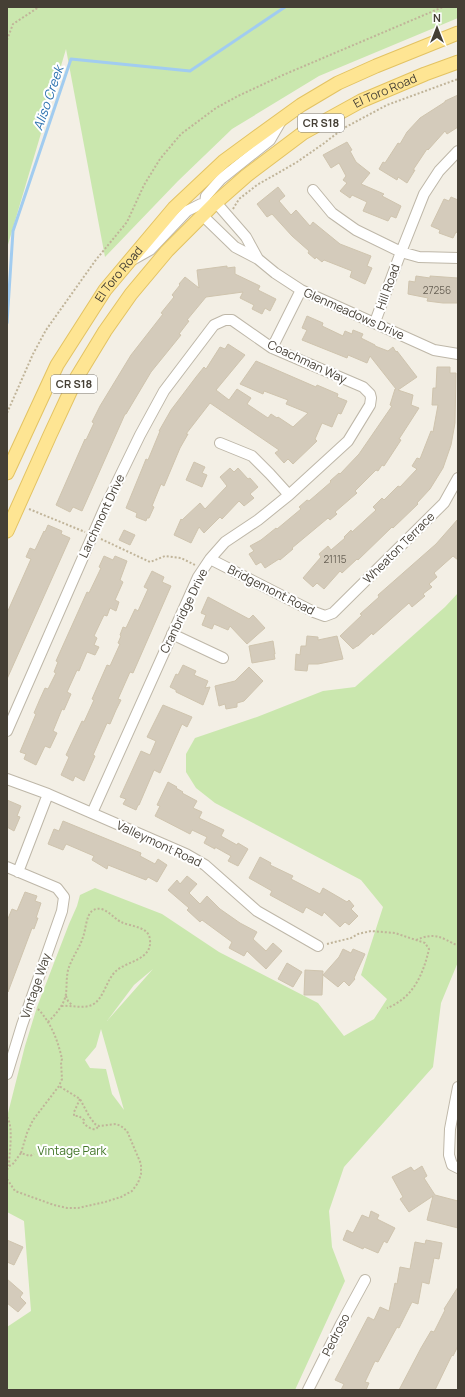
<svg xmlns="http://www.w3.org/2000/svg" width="465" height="1397" viewBox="0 0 465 1397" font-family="Manrope,sans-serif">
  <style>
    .green { fill: #cae7ae; fill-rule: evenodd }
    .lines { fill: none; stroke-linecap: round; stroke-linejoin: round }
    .stream { stroke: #a1ccf0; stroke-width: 3 }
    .building { fill: #d4cbbb; stroke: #cfc4ae }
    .minor-casing { stroke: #beb7a8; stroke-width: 12 }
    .major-casing { stroke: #e3c363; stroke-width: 15 }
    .path { stroke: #c0b499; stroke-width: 2; stroke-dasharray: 2 2; stroke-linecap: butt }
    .minor { stroke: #fff; stroke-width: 10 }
    .major { stroke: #fee593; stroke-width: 13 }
    .labels { text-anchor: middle; stroke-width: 4; stroke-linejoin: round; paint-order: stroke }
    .number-label { font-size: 10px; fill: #696256 }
    .shield { fill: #fff; stroke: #7d7972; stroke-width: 1 }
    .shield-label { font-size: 11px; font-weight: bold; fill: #453f35 }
    .street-label { font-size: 12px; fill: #453f35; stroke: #fff }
    .park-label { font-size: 12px; fill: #427628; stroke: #fff }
    .water-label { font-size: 13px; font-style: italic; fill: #2e73b0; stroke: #fff }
  </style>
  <rect width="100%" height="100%" fill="#f3efe5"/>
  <path class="green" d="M7 7H458V18L319 76 232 129 178 181 105 257 66 49 7 248Z
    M458 593V962L441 1003 433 1067 344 1167 329 1211 332 1247 345 1281 295 1390H7V1327L31 1311 24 1221 7 1212V1117L25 1046 37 1007 69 924 77 906 80 895 95 888 162 914 219 952 318 1003 344 1036 374 1019 387 999 361 975 383 907 361 880 215 803 196 788 186 772V754L195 738 257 717 323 691 355 687 445 607ZM153 969 107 1021 134 985ZM101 1029 124 1110 112 1094 106 1069 90 1068 85 1060 96 1047Z"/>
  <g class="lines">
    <path class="stream" d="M7 323 13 231 71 59 190 71 285 7"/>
  </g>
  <path class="building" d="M458 95V127L447 134 445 131 428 150 427 149 413 170H415L407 183 398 177 397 180 379 169 383 162 385 163 398 143 400 144 407 132 420 118 445 102V101Z
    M347 142 352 150 350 151 356 162 370 173 361 184 384 194 382 196 401 206 396 218 391 216 388 221 363 211 367 202 352 195 350 198 340 191 347 183 343 180 346 176 339 163 331 168 323 155Z
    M278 187 285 196 279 201 291 215 296 210 310 226 313 222 340 244 371 256 367 266 372 268 365 284 350 277 352 271 324 260 322 262 316 257 315 259 308 253 309 251 292 236 272 214 267 217 257 204Z
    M451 197 458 200V233L456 232 453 238 439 233 440 230 431 226 444 199 449 201Z
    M227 266V268L235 267V274L260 286 258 290 276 299 270 311 265 308 262 314 252 309 254 305 240 298 243 292 206 297 187 320 189 321 179 334 181 335 151 372 126 414H125L82 511 73 507 70 512 56 505 85 439 86 440 94 423 92 422 100 406 131 355 163 314 161 313 174 297 172 295 180 285 179 284 185 277 199 288 197 270Z
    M416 276 430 278V276L458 278V303H443L427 301 428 298 408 294 409 281 415 282Z
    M307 316 323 323 322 326 343 336 345 331 352 334 353 330 363 334 361 338 375 345V346L388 351 393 347 396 352 397 351 417 377 398 390 413 395 411 405 419 408 399 439 401 440 384 466 382 465 378 471 376 470 355 491 357 493 335 512 337 514 330 520 328 518 292 548 293 549 280 560 279 559 265 568 261 562 256 565 249 554 254 551 250 546 261 540 276 528 277 529 301 509 299 507 307 500 309 501 331 482 330 481 339 473 340 474 359 454 392 406 390 405 395 389H396L370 356 367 363 348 355 347 358 302 340 307 330 302 328Z
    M228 344 245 355 216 390 229 400 237 389 251 398 247 404 268 418 271 414 277 418 278 417 293 427 308 413 286 404 288 400 264 391 263 394 240 384 256 361 316 387 317 385 338 394 337 397 347 401 341 414 338 413 332 427 322 423 315 439 317 441 293 464 288 459 284 463 275 453 279 450 210 403 186 434H188L180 448 164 486 161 484 152 506 154 507 149 518H147L146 521 136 517 137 513 126 508 142 469 146 459 148 460 160 431H159L171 410 196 377 204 367 206 369 220 347 225 349Z
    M437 367H450V373H456L455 423 451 445 443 468 430 489 417 503 418 504 393 528 392 527 358 560 357 559 342 573 340 571 324 589 317 583 313 587 303 578 321 557 319 554 328 546 331 550 345 538 344 537 351 530 352 532 376 510 373 507 382 498 384 500 398 486 400 487 417 469 412 466 417 458 420 459 431 431 433 432 438 405H432L433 388H436Z
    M194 462 205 467 202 473 207 475 202 487 186 480Z
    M230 468 234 472 238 468 248 479 250 478 258 487 250 494 254 498 244 506 239 501 222 519 220 517 204 533 199 527 191 543 174 535 181 519 182 520 200 503 205 509 227 486 220 477Z
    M458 519V560L453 556 434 573 437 577 429 584 432 587 423 594 425 596 412 607 409 603 373 635 372 633 358 646H357L353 649 340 636 362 615 360 614 379 597 378 595 436 544Z
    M48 525 62 531 61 534 70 538 7 679V613L31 559 26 557 30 548 35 550 44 531 45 532Z
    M124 530 135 535 130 545 119 540Z
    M104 556 113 560 115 556 127 561 120 580 123 582 115 600 119 602 116 611 110 608 107 616 104 615 94 636 97 638 94 645 99 647 95 655 87 652 79 671 77 670 67 692 71 694 64 710 62 709 53 731 57 733 50 748 45 746 36 765 24 759 26 754 20 752 36 714 34 713 40 699 45 688 48 689 56 673 54 672 58 662 56 661 87 592 89 593 101 568 99 567Z
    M152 571 164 577 162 582 171 586 133 673 130 672 118 699 121 700 116 710 110 724 107 723 93 755 95 756 84 781 75 776 73 781 61 775 69 757 66 755 82 721 84 722 94 700 92 699 107 665 110 666 120 644 118 643 121 636 120 635 123 627 126 628 135 609 138 611 148 589 144 587Z
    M208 597 249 619 253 615 265 628 247 644 230 626 228 630 214 624 212 629 202 625 206 615 201 613Z
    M307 636 318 637V640L337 636 343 659 318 664H308L307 671 295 670 296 654 300 655 301 646H306Z
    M273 641 275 654H274L275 659 252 663 249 646Z
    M183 665 196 671 194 675 208 681 205 688 210 687 203 705 176 692V690L170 687 176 674 178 675Z
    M249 667 263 681 244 701 237 703V707L226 709 225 704 219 706 215 686 235 681Z
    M163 705 192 717 187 727 182 724 160 773 154 770 139 805H138L136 810 123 804 126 799 120 797 141 751 150 755 156 741 147 737Z
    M168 782 177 787 176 788 183 792 182 793 197 801 193 808 202 812 199 818 224 830 221 836 237 845 238 843 248 849 238 866 228 861 231 856 215 847V849L204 843 207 837 192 830 190 834 155 816 160 806 157 805Z
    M7 800 21 806 17 816 20 817 14 831 7 827Z
    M63 821 141 853 140 856 155 864 158 859 167 865 157 882 148 877 146 880 108 865 107 869 92 860 94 856 66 844 63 850 48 844 54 829 59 831Z
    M260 857 271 863 270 865 293 876 291 879 320 894 323 888 347 902 349 900 354 906 351 909 358 916 349 925 345 922 340 927 324 912 322 916 306 907 303 913 270 895 272 891 249 878Z
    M187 876 197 884 189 893 200 904 207 896 220 909 240 923 257 932 253 939 266 951 273 943 282 951 266 969 247 951 244 956 229 948 232 942 202 920 200 922 187 910 189 908 168 890 177 880 180 884Z
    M25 892 37 896 35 901 41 903 36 918H38L34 929 32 928 8 992 7 921 12 909 17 911Z
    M343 949 351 953 353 949 365 954 354 978 355 979 349 986 344 981 338 987 323 975 339 957Z
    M287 963 302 972 293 987 278 979Z
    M305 970 323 971 322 995H304Z
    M422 1166 427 1176 424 1178 435 1195 458 1201V1228L427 1220 433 1196 409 1212 400 1199 403 1197 392 1177 411 1167 414 1171Z
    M371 1211 379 1215 377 1219 395 1228 387 1243 384 1241 378 1253 364 1247 363 1249 343 1240 347 1230 353 1233 362 1215 369 1218Z
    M7 1240 23 1247 14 1265 7 1262Z
    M426 1240 442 1243 439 1259 434 1258 429 1284 422 1282 418 1304 412 1302 399 1328 397 1327 378 1362 375 1361 365 1382 369 1383 366 1390H341L344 1384 335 1380 368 1317 374 1320 380 1307 389 1311 395 1283 397 1284 400 1267 410 1269 415 1242 425 1244Z
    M7 1279 23 1293 20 1297 26 1303 18 1312 7 1303Z
    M458 1287V1346L453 1356 452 1355 435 1390H399L421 1348 431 1331 434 1332 445 1310 444 1309Z"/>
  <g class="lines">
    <g class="minor-casing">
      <path id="minor" d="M281 121 270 140 221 179 206 196 203 216 235 247 258 259 275 273 301 290 434 350 458 354
        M313 190 332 213 356 230 401 252 419 257 458 258
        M134 259 150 250 187 211 201 204 219 206 246 237 258 259
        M375 322 401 252 424 194 439 171 458 151
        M272 348 301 290
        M220 443 252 456 270 474 289 495
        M210 559 314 612 325 616 333 613 444 503 458 478
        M172 634 223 658
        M7 731 105 507 140 435 164 391 214 325 225 320H232L272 348 363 387 370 394 371 398 370 405 348 441 289 495 258 520 225 542 210 559 198 577 92 813
        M7 779 48 794 186 854 205 865 257 911 318 946
        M7 867 57 888 64 897 62 911 22 1025 7 1074
        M18 872 48 794
        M458 1087 450 1129 449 1155 452 1165 458 1168
        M308 1390 341 1324 365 1280"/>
    </g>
    <g class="major-casing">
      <g id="major">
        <path id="s1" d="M7 473 57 365 105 290 174 208 224 161 254 139 301 105 338 83 376 66 458 33"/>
        <path id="s2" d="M7 531 50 435 77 377 105 331 131 294 167 251 213 205 246 176 303 133 361 101 425 74 458 62"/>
      </g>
    </g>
    <path class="path" d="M7 40 13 24 39 7
      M233 209 239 199 257 185 297 162 323 144 344 128 387 105 458 79
      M7 413 33 354 46 330 95 261 127 222 144 185 160 159 181 134 216 108 238 96 283 75 443 7
      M29 509 85 532
      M101 539 150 562 165 556 181 558 195 565
      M416 940C435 932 441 937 458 946
      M327 944 351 938 358 934 371 931 395 933 425 943 429 949C423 975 413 998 387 1008
      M66 996 68 1001 72 1005
      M48 1022C56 1014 64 1005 66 994 67 985 66 975 69 967 73 956 80 947 83 937 86 929 86 916 92 911 103 903 113 918 121 922 131 927 149 926 150 940 152 960 127 961 116 971 106 980 104 999 92 1005 83 1009 71 1005 62 1006
      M80 1099 74 1112V1116H79L84 1120 83 1122C86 1126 91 1130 96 1129L99 1126
      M7 1117C14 1127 9 1154 9 1166L7 1170
      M21 1153 27 1133 33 1120 59 1086 62 1079 61 1062 62 1059C58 1041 51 1022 37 1008
      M9 1166 12 1165 21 1153 30 1156 34 1154
      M7 1179 15 1191 54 1205 67 1208H78L105 1202 121 1197 132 1191 138 1183 141 1174V1164L127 1131 121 1126 116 1124 99 1126 95 1124 89 1116 80 1099 59 1086"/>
    <use href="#minor" class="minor"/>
    <use href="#major" class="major"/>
  </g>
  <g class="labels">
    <g class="number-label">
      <text x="437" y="294">27256</text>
      <text x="335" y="563">21115</text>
    </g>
    <g class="shield">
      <rect x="298" y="114" width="46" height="18" rx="3"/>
      <rect x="51" y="375" width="46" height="18" rx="3"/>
    </g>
    <g class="shield-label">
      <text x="321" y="127">CR S18</text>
      <text x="74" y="388">CR S18</text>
    </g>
    <g class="street-label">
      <text dy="4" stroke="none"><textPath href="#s2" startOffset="597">El Toro Road</textPath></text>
      <text dy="4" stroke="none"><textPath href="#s1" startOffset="229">El Toro Road</textPath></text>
      <text transform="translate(388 287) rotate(-70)" y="4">Hill Road</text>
      <text transform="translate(354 314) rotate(24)" y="4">Glenmeadows Drive</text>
      <text transform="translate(307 362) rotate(25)" y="4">Coachman Way</text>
      <text transform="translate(102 516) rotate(-65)" y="4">Larchmont Drive</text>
      <text transform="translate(399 548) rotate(-45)" y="4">Wheaton Terrace</text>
      <text transform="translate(271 590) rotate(27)" y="4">Bridgemont Road</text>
      <text transform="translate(184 611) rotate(-64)" y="4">Cranbridge Drive</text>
      <text transform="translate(159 844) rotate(25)" y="4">Valleymont Road</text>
      <text transform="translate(36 986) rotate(-71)" y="4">Vintage Way</text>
      <text transform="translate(336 1335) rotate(-63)" y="4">Pedroso</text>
    </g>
    <g class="park-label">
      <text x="72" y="1155">Vintage Park</text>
    </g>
    <g class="water-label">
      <text transform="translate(48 98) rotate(-71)" y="5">Aliso Creek</text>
    </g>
  </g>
  <rect width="465" height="1397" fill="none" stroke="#453f35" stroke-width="16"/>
  <g transform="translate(437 28)" stroke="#ffffff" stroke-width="3" paint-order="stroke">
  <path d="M0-3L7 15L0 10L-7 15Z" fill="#453f35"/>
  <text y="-6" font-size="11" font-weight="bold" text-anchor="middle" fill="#453f35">N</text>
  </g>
</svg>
